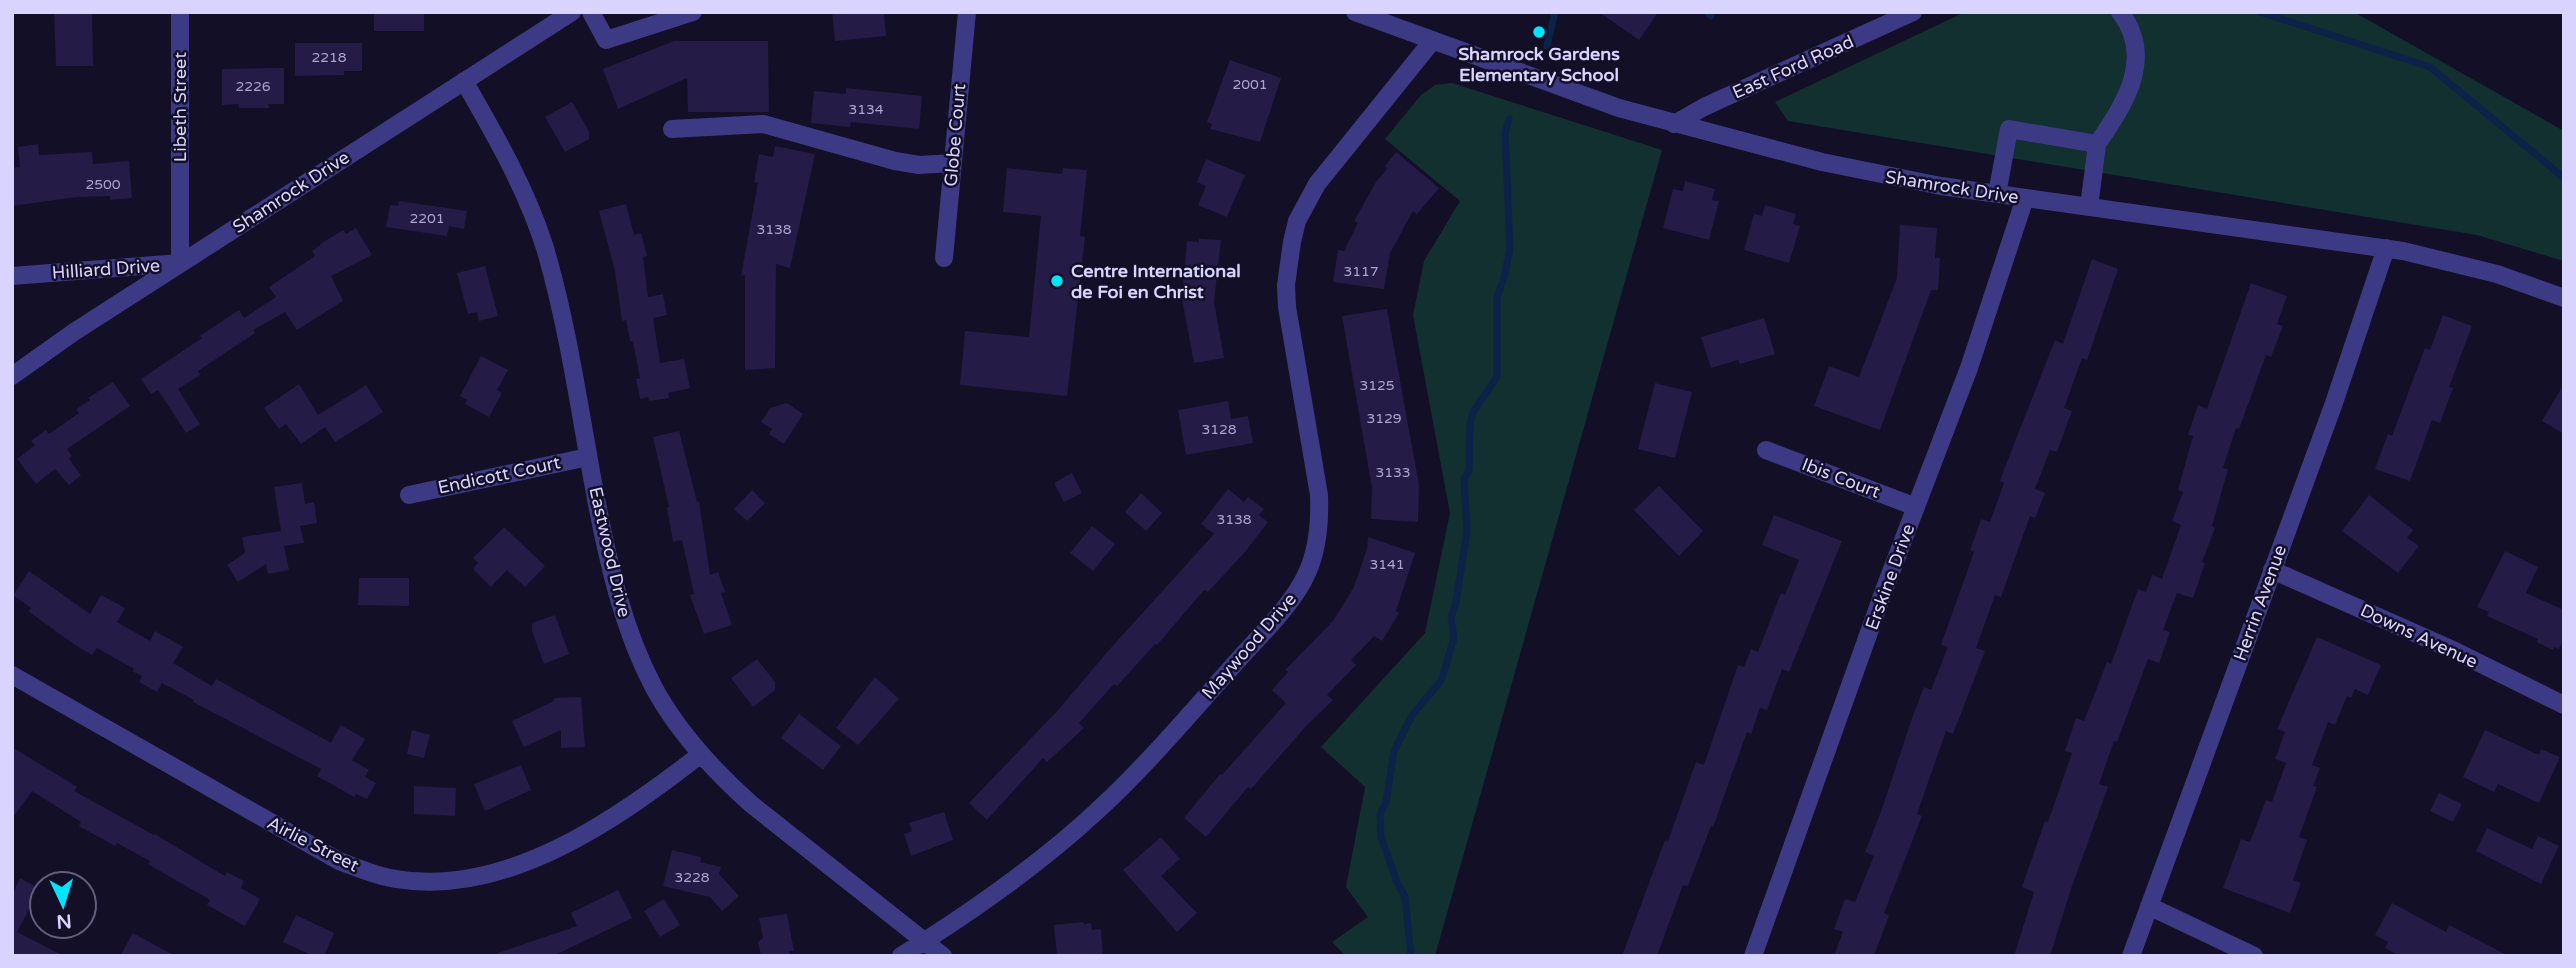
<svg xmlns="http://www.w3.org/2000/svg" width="2576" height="968" viewBox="0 0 2576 968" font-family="'Varela Round',sans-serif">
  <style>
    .green { fill: #12302f }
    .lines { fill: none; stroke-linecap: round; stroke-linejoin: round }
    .stream { stroke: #0c2248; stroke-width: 7 }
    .building { fill: #241b47 }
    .minor { stroke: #3d3a85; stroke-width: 18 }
    .poi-dot { fill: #00e5ff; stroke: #130f26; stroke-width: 2.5 }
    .labels { text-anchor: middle; stroke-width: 5; stroke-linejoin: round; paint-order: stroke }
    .number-label { font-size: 14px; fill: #aca6d1 }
    .poi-label { font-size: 18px; font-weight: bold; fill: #d9d4ff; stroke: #130f26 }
    .street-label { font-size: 18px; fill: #d9d4ff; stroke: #130f26 }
  </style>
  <rect width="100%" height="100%" fill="#130f26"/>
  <path class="green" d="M1965 12H2354L2564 131V261L2477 235 1788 121 1775 102Z
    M1452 83 1662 150 1435 956H1346L1332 942 1368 917 1346 887 1365 787 1321 747 1425 633 1450 513 1413 315 1424 261 1460 201 1385 139 1421 95 1435 85Z"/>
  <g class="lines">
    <path class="stream" d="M1707 12 1711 16
      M2260 12 2430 67 2564 178
      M1547 46 1555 12
      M1411 956 1405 897 1397 882 1381 837 1380 814 1386 802 1394 751 1412 715 1441 681 1454 638 1451 618 1456 602 1467 531 1464 479 1469 470 1470 424 1473 412 1497 377V296L1504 278 1510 249 1505 133 1509 119"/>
  </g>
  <path class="building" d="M54 12H92L93 66H56Z
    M374 12H424V31H374Z
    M832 12H884L886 36 835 41Z
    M1599 12H1658L1639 40Z
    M674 41H768L769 112H688L687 78 618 109 603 69Z
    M295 43H362V71H344V75L295 76Z
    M1230 60 1281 78 1260 142 1210 129 1212 124 1207 122Z
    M270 68H284V104H268L269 108H239L238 104 222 105V69Z
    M846 88 922 96 919 129 851 122 850 127 811 123 814 91 846 94Z
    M572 102 589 131V139L565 152 545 117Z
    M38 144 39 155 92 152 93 164 129 161 132 198 110 200V196L76 197 12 206V168L20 167 18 147Z
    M775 146 815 154 790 268 776 264 775 368 745 370V275L741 276 758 183 754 182 759 154 773 157Z
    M1396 152 1439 188 1417 214 1413 211 1390 253 1384 289 1333 282 1338 250 1344 251 1358 223 1354 221 1376 182 1387 169 1385 166Z
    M1206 159 1245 175 1227 217 1198 205 1206 186 1197 182Z
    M1007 168 1062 174 1063 168 1087 170 1080 236 1085 237 1067 396 960 385 965 331 1029 337 1041 216 1003 212Z
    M1685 181 1715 189 1712 200 1719 201 1709 240 1663 228 1673 189 1683 191Z
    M399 201 467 211 464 229 449 226 447 236 386 227 390 205 398 206Z
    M626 204 634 235 641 233 647 256 643 257 648 297 663 294 667 315 653 318 660 363 684 359 690 388 668 393 669 398 649 401 648 397 640 399 636 379 640 378 633 341H630L626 320 622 321 615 271 599 211Z
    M1765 205 1796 214 1793 224 1800 226 1789 263 1744 250 1754 214 1762 216Z
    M1900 225 1937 228 1935 258H1940L1938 290H1931L1880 430 1814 406 1829 366 1859 377 1897 278Z
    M356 228 372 255 331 276 343 301 297 330 285 312 253 330 255 333 198 371 200 375 178 389 200 424 186 433 158 390 151 394 141 379 202 338 200 336 239 310 244 318 276 297 269 287 315 256 312 251 325 241 343 230 346 234Z
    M1199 239 1221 240 1214 302 1224 358 1194 363 1182 299 1187 241 1199 242Z
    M2092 259 2118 269 2087 360 2082 358 2064 408 2072 411 2057 452 2050 450 2035 489 2045 493 2035 518 2030 516 2001 597 1995 595 1976 648 1985 651 1953 734 1946 731 1917 814 1922 816 1884 913 1889 915 1874 956H1834L1843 932 1834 929 1845 899 1855 902 1874 856 1865 852 1882 809 1912 718 1924 687 1931 690 1948 647 1941 645 1974 552 1970 550 1976 534 1981 519 1990 522 2004 483 2000 481 2005 467 2055 340 2063 344Z
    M485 266 498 316 479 321 477 312 468 314 457 273Z
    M2251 283 2287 296 2277 324 2283 326 2271 357 2266 355 2239 429 2236 428 2223 468 2228 469 2212 526 2215 528 2202 562 2205 563 2193 598 2177 593 2163 630 2170 632 2159 663 2148 659 2117 742 2114 741 2099 784 2108 787 2071 889 2050 956H2014L2034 892 2022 887 2045 821 2048 822 2072 753 2065 751 2076 718 2084 721 2107 662 2111 664 2138 589 2146 592 2152 575 2162 579 2181 525 2172 521 2183 492 2178 490 2193 436 2188 435 2198 405 2207 409Z
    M1387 309 1419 485 1418 522 1371 519 1372 488 1342 316Z
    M2443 315 2472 326 2449 387 2453 388 2440 423 2432 420 2410 481 2375 469 2388 434 2392 436 2425 348 2430 350Z
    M1764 318 1775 354 1740 364 1738 360 1711 368 1701 337Z
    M481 356 508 370 497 390 502 393 489 417 465 404 467 400 460 396Z
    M113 382 130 406 67 449 72 456 69 459 81 475 69 485 55 469 36 484 17 459 35 445 31 441 46 430 49 434 79 413 76 409 90 400 88 398Z
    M1655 383 1692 392 1675 458 1638 449Z
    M299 384 318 415 366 385 383 412 335 442 325 427 301 444 286 424 279 429 264 408Z
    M2564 384V434L2542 421Z
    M1228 401 1231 419 1248 416 1253 443 1186 455 1178 410Z
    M787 403 803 414 784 444 769 434 772 429 761 422 770 408Z
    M679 431 697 502 699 501 710 575 718 572 725 592 721 593 732 625 704 634 690 595 694 594 682 540 673 542 667 507H669L653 437Z
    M1072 473 1082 493 1064 502 1054 483Z
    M302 483 305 504 314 502 317 523 300 526 304 543 284 546 289 570 268 574 266 564 238 582 227 565 245 553 242 537 281 531 274 487Z
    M1659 486 1703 531 1679 556 1634 510Z
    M1228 489 1244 502 1248 497 1264 509 1259 515 1268 522 1245 552 1208 592 1204 590 1157 645 1155 644 1117 686 1114 684 1079 723 1084 728 1047 762 1043 758 987 820 969 803 1059 709 1109 650 1214 534 1201 524Z
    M752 490 765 503 747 521 734 509Z
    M1141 493 1162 513 1146 531 1125 512Z
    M2369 495 2413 530 2407 538 2419 546 2398 573 2342 531Z
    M1774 515 1842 541 1789 672 1782 669 1767 710 1760 708 1751 734 1747 732 1713 827 1711 826 1688 886 1683 885 1657 956H1622L1665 840 1668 841 1696 762 1704 765 1738 665 1744 667 1751 649 1758 652 1781 593 1785 595 1799 560 1762 545Z
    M1092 526 1115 544 1093 571 1070 553Z
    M504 527 545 566 525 587 507 570 491 587 473 569 478 563 473 558Z
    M1368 537 1415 553 1396 611 1399 613 1382 641 1374 636 1351 660 1356 665 1327 695 1333 700 1308 724 1251 789 1248 787 1206 837 1184 818 1220 774 1222 775 1286 703 1272 690 1288 672 1285 670 1333 621 1354 587 1367 549Z
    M2505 551 2538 567 2526 593 2564 610V638L2559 649 2554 647 2553 650 2537 642 2538 639 2487 616 2489 612 2477 607Z
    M29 571 90 614 101 595 125 608 117 622 150 641 155 631 183 647 173 663 212 686 216 679 331 743 341 725 365 739 352 760 369 770 365 777 376 783 367 799 356 794 354 797 317 776 321 769 193 702 194 700 162 683 157 692 139 682 142 676 132 671 134 669 97 648 92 655 75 645 28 611 31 608 13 595Z
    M359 578H409V606L358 605Z
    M555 615 569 654 544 664 532 631V623Z
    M2317 637 2381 665 2368 695 2355 689 2351 698 2347 696 2335 725 2328 722 2312 765 2320 768 2313 786 2317 787 2299 837 2307 840 2293 880 2301 883 2290 913 2223 888 2241 839 2250 842 2266 800 2272 802 2286 763 2275 759 2285 732 2277 729Z
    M757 659 775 682V690L753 707 731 678Z
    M875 677 899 699 858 745 836 728Z
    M581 697 585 747 561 748V730L524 747 512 721 554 701V698Z
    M799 714 841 746 823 770 781 738Z
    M412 730 430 735 424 758 407 754Z
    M2485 730 2539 755 2541 749 2560 757 2539 803 2498 784 2494 792 2463 777Z
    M12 747 77 787 74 791 154 835 155 834 225 876 227 872 244 881 241 888 260 899 245 926 207 905 210 900 148 864 150 861 117 843 115 846 79 826 81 822 32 791 12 819Z
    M521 765 531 790 485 811 474 784Z
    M414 786 456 788 455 816 414 814Z
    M2439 793 2462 804 2453 822 2430 811Z
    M944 812 953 840 911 856 904 834 912 831 909 823Z
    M2487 828 2532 849 2538 836 2559 846 2541 884 2476 851Z
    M1161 837 1180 859 1161 876 1197 913 1177 932 1123 870Z
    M672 850 701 857 700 862 721 867 719 874 739 896 722 911 710 897 663 886Z
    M20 878 40 889 17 932 64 956H12V895Z
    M618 890 632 918 553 956H498V953L577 926 571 913Z
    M664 899 680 925 660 937 644 911Z
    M2392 903 2446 932 2449 925 2509 956H2400L2385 948 2388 942 2375 935Z
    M787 914 794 951H789L790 956H761L758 942 763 938 759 918Z
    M296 915 334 933 324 956H313L283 942Z
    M1083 922 1084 924 1091 923 1092 930 1101 929 1103 956H1057L1054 925Z
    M133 933 175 956H120Z"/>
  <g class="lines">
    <path class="minor" d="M591 12 606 40 693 12
      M1355 12 1619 108 1822 162 1941 186 2403 251 2497 274 2564 298
      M464 81C495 135 526 188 545 248 570 333 581 422 598 509 610 570 624 630 653 686 677 731 713 770 751 804L943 956
      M1674 124 1704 107 1913 12
      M672 129 763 124 895 161 919 165 953 163
      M2097 144C2125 105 2155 57 2120 12
      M1997 194 2009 129 2097 144 2089 207
      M944 258 967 12
      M12 276 180 263V12
      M12 376 74 332 572 12
      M1766 450 1916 507
      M409 495 588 457
      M2272 570 2453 650 2564 705
      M12 675 339 861C358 868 376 876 396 879 506 898 619 818 701 754
      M2149 906 2254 956
      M901 956C970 913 1038 866 1097 811 1145 767 1188 716 1231 668 1255 640 1292 607 1307 573 1318 549 1320 521 1319 495L1287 307 1286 285 1292 242 1297 221 1317 184 1433 40
      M1753 956 1886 585 1969 368 2025 198
      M2131 956 2334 403 2386 248"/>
  </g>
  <g class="poi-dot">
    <circle cx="1539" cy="32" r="7"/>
    <circle cx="1057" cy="281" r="7"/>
  </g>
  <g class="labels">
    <g class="number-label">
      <text x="329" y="62">2218</text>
      <text x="1250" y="89">2001</text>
      <text x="253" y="91">2226</text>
      <text x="866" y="114">3134</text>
      <text x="103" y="189">2500</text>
      <text x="427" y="223">2201</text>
      <text x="774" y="234">3138</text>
      <text x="1361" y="276">3117</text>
      <text x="1377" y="390">3125</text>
      <text x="1384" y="423">3129</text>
      <text x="1219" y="434">3128</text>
      <text x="1393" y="477">3133</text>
      <text x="1234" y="524">3138</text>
      <text x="1387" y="569">3141</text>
      <text x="692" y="882">3228</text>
    </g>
    <g class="poi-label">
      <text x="1539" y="60">Shamrock Gardens<tspan x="1539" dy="21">Elementary School</tspan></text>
      <text x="1071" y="277" text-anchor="start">Centre International<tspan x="1071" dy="21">de Foi en Christ</tspan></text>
    </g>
    <g class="street-label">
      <text transform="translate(1793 67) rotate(-24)" y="6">East Ford Road</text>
      <text transform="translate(180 107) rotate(-90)" y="6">Libeth Street</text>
      <text transform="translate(955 135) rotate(-85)" y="6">Globe Court</text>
      <text transform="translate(1952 187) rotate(9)" y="6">Shamrock Drive</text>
      <text transform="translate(291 192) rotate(-33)" y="6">Shamrock Drive</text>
      <text transform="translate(106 269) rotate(-4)" y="6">Hilliard Drive</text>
      <text transform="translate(499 475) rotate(-12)" y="6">Endicott Court</text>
      <text transform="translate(1841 478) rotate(21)" y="6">Ibis Court</text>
      <text transform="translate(610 552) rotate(77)" y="6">Eastwood Drive</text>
      <text transform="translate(1890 577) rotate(-70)" y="6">Erskine Drive</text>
      <text transform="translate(2260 603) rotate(-70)" y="6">Herrin Avenue</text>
      <text transform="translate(2419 636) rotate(25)" y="6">Downs Avenue</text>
      <text transform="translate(1249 646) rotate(-49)" y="6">Maywood Drive</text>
      <text transform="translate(313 844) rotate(27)" y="6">Airlie Street</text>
    </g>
  </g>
  <rect width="2576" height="968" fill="none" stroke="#d9d4ff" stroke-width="28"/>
  <g transform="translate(63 905) rotate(176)"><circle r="33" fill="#130f26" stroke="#625e7d" stroke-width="2"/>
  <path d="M0-5L12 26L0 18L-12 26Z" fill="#00e5ff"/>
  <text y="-10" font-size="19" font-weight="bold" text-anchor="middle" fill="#d9d4ff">N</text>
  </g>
</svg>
